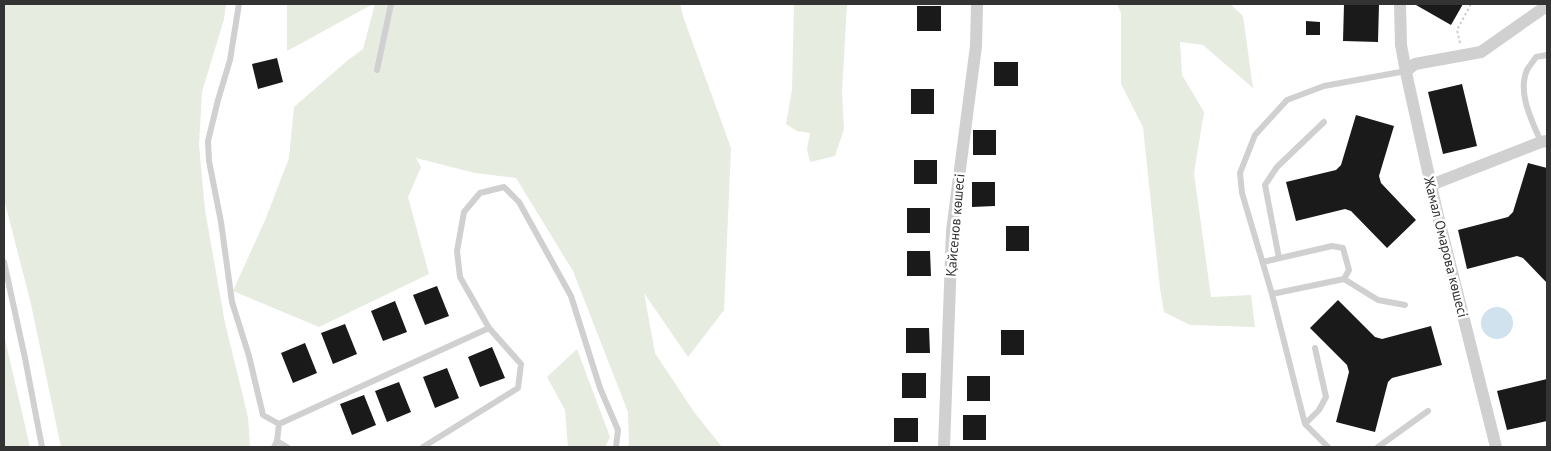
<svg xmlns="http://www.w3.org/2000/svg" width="1551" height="451" viewBox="0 0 1551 451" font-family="'PT Sans',sans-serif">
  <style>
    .green { fill: #e6ecdf }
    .water { fill: #cfe2ee }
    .building { fill: #1a1a1a }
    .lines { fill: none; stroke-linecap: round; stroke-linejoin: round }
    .path { stroke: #cdcdcd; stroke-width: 2; stroke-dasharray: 2.5 2.5; stroke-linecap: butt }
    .lane { stroke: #d0d0d0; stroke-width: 6 }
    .street { stroke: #d0d0d0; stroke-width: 12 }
    .labels { text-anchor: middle; stroke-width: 5; stroke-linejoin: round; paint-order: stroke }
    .street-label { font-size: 14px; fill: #333; stroke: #fff }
  </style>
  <rect width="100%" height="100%" fill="#fff"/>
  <path class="green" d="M4 4H226L224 19 202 92 199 145 205 210 225 323 248 417 250 447H61L31 304 4 199Z
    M287 4H373L287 51Z
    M375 4H680L684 19 731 148 724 310 688 357 644 293 655 353 694 412 722 447H628L629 443 628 412 573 271 516 178 475 173 416 158 421 167 408 197 429 274 319 327 233 291 266 218 289 158 294 107 348 60 363 49Z
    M794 4H847L842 92 844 129 835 156 810 162 807 149 810 133 797 131 786 124 792 90Z
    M1117 4H1230L1243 16 1253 88 1203 45 1180 42 1182 75 1204 112 1194 173 1211 297 1251 295 1255 327 1190 325 1164 312 1160 288 1143 127 1121 84V13Z
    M4 335 30 447H4Z
    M577 349 610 437 605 447H568L565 410 547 377Z"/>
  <path class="water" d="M1481 323a16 16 0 1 1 32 0a16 16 0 1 1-32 0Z"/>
  <path class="building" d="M1344 4H1379L1378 42 1343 41Z
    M1417 4H1463L1451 25 1416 5Z
    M917 6H941V31H917Z
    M1306 21 1320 22V35H1306Z
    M277 58 283 82 258 89 252 64Z
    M994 62H1018V86H994Z
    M1462 84 1477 146 1443 154 1428 92Z
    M911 89H934V114H911Z
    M1356 115 1394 126 1379 176 1381 183 1416 220 1387 248 1351 211 1345 209 1296 221 1286 182 1336 170 1341 165Z
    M973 130H996V155H973Z
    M914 160H937V184H914Z
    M1528 163 1547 168V283L1523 258 1517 256 1467 269 1458 230 1508 217 1513 212Z
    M972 182H995V206L972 207Z
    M907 208H930V233H907Z
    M1006 226H1029V251H1006Z
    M907 251H930L931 276H907Z
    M437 286 449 316 425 325 413 295Z
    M1338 300 1375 337 1382 339 1431 326 1442 365 1392 378 1388 382 1375 432 1336 422 1349 372 1347 365 1310 328Z
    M395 301 407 332 383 341 371 311Z
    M345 324 357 354 333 364 321 333Z
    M906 328H929L930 353H906Z
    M1001 330H1024V355H1001Z
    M305 343 317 373 293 383 281 353Z
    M492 347 505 378 480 387 468 357Z
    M447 368 459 398 435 408 423 377Z
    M902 373H926V398H902Z
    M967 376H990V401H967Z
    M1547 379V421L1507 430 1497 391Z
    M399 382 411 412 387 422 375 391Z
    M364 395 376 425 352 435 340 404Z
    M963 415H986V440H963Z
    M894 418H918V442H894Z"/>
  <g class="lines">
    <path class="path" d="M1460 43 1457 30 1471 4"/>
    <path class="lane" d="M239 4 230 60 218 100 208 141 209 161 221 222 232 302 249 356 263 415 279 424
      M377 70 391 4
      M1541 142C1532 121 1517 93 1527 70 1529 66 1533 62 1536 57L1547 55
      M1279 258 1265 185 1277 167 1324 122
      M4 262 25 358 42 447
      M1263 262 1332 246 1343 248 1349 270 1344 279 1272 294
      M1344 279 1378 300 1405 305
      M1305 424 1319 410 1326 397 1315 348
      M277 441 287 447
      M274 447 277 441 279 424 489 328
      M423 447 518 388 521 364 489 328 460 277 457 251 464 212 480 193 504 187 519 202 571 296 600 388 618 430 616 447
      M1328 447 1305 424 1272 294 1242 193 1240 173 1255 135 1287 100 1324 86 1406 71
      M1378 447 1428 411"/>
    <path class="street" d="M1400 4 1401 45 1407 77 1437 212 1496 447
      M1406 71 1415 64 1481 52 1545 7V4
      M1431 185 1541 142 1547 141
      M944 447 952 231 976 46 977 4"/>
  </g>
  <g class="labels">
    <g class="street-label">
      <text transform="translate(955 225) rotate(-85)" y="5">Қайсенов көшесі</text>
      <text transform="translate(1446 247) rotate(76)" y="5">Жамал Омарова көшесі</text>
    </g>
  </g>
  <rect width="1551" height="451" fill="none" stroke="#333333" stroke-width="10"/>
</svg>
